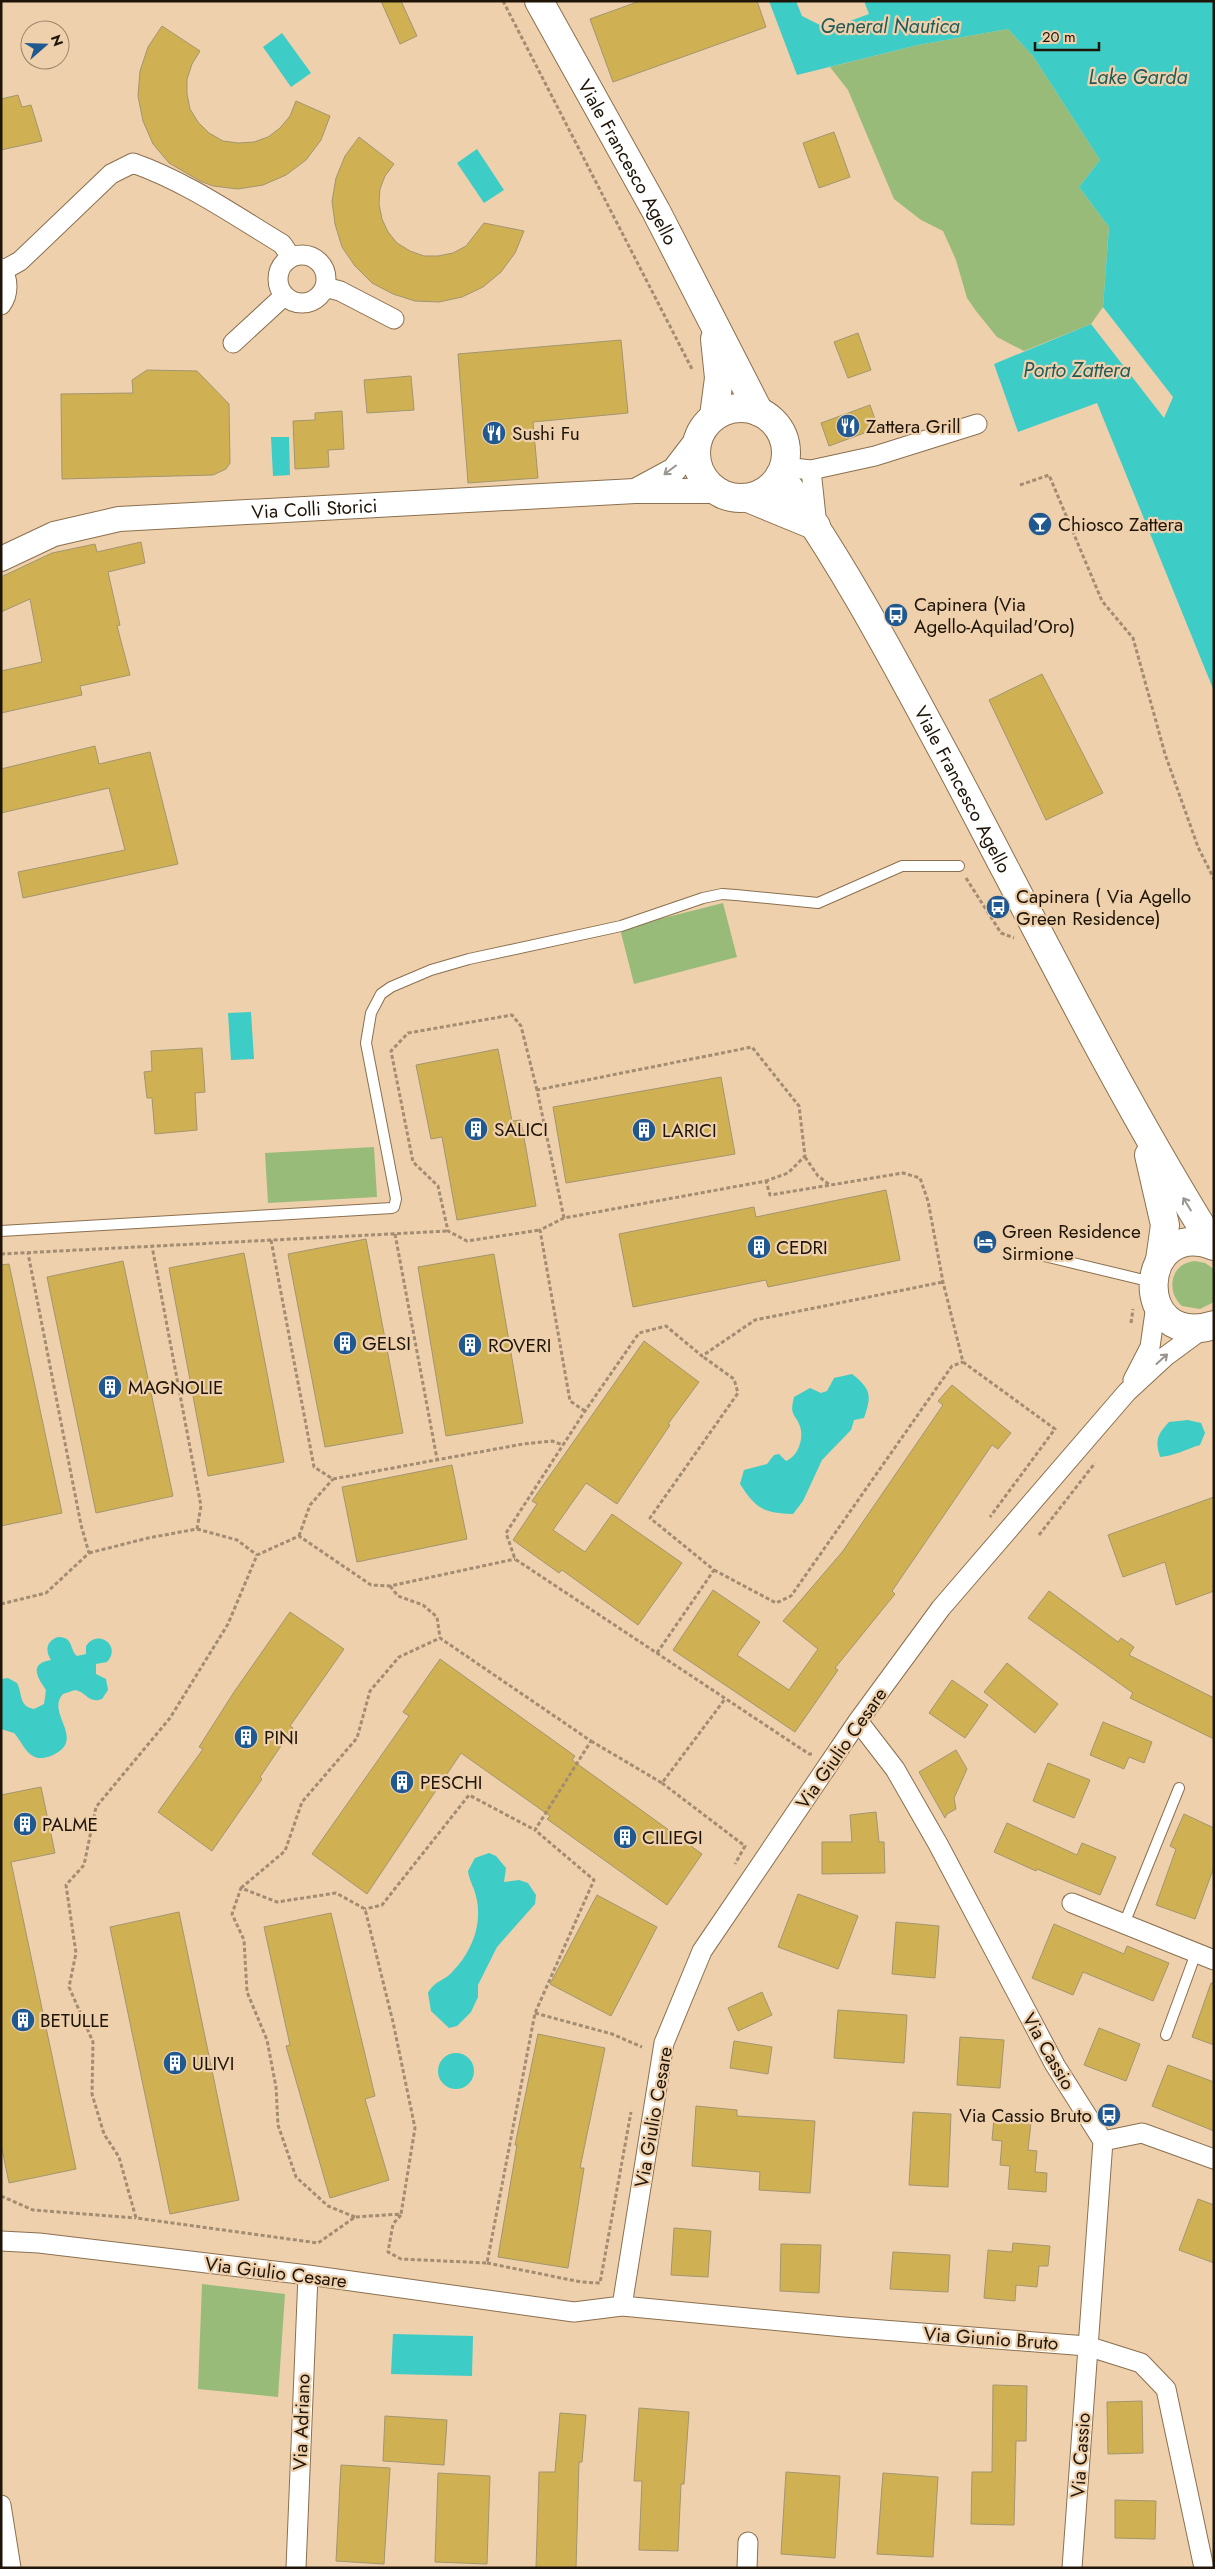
<svg xmlns="http://www.w3.org/2000/svg" width="1215" height="2569" viewBox="0 0 1215 2569" font-family="Jost,sans-serif">
  <style>
    .green { fill: #98bb7a }
    .water { fill: #3eccc6 }
    .building { fill: #cfb154; stroke: #a3956e }
    .lines { fill: none; stroke-linecap: round; stroke-linejoin: round }
    .service-casing { stroke: #8b704f; stroke-width: 12 }
    .minor-casing { stroke: #8b704f; stroke-width: 21 }
    .tertiary-casing { stroke: #8b704f; stroke-width: 26 }
    .secondary-casing { stroke: #8b704f; stroke-width: 30 }
    .path { stroke: #a38c71; stroke-width: 3; stroke-dasharray: 4 2.5; stroke-linecap: butt }
    .service { stroke: #fff; stroke-width: 10 }
    .minor { stroke: #fff; stroke-width: 19 }
    .tertiary { stroke: #fff; stroke-width: 24 }
    .secondary { stroke: #fff; stroke-width: 28 }
    .oneway { stroke: #9a958f }
    .labels { text-anchor: middle; stroke-width: 4.5; stroke-linejoin: round; paint-order: stroke }
    .street-label { font-size: 19px; fill: #1e1407; stroke: #eed0ac }
    .poi-label { font-size: 19px; fill: #1e1407; stroke: #eed0ac; text-anchor: start }
    .water-label { font-size: 20px; font-style: italic; fill: #215a58; stroke: #eed0ac }
  </style>
  <rect width="100%" height="100%" fill="#eed0ac"/>
  <path class="green" d="M1008 29 1033 56 1100 160 1079 187 1109 227 1103 307 1091 324 1024 351 997 337 976 311 967 298 956 260 943 231 921 220 894 199 848 90 830 67 918 45Z
    M723 903 737 957 634 984 620 929Z
    M374 1147 377 1197 268 1203 265 1153Z
    M1195 1261 1205 1263 1214 1269V1302L1200 1309 1182 1306C1165 1290 1171 1263 1195 1261Z
    M202 2284 285 2294 278 2397 198 2389Z"/>
  <path class="water" d="M769 1H796L802 16 828 29 869 14 864 1H1214V691L1097 403 1018 432 994 364 1091 324 1164 418 1173 397 1103 307 1109 227 1079 187 1100 160 1033 56 1008 29 918 45 797 75Z
    M282 33 311 73 291 87 263 47Z
    M477 149 504 190 484 203 457 163Z
    M271 437H289L290 475 273 476Z
    M251 1012 254 1059 231 1060 228 1013Z
    M852 1374C871 1389 872 1395 864 1418L854 1420 851 1430 822 1460 803 1501 793 1514C764 1513 756 1509 740 1484L744 1470 767 1464 774 1455 779 1454 786 1461C799 1456 805 1436 799 1424 798 1420 794 1417 793 1413 791 1409 793 1402 794 1397L810 1388 821 1393 827 1391 834 1378Z
    M1188 1420 1201 1423 1205 1433 1200 1445C1186 1449 1175 1456 1160 1457 1155 1440 1157 1435 1169 1422Z
    M58 1637C74 1637 69 1649 77 1656L86 1654V1646C98 1628 122 1646 107 1662L96 1664V1674L106 1679 108 1690 102 1699C88 1704 87 1692 75 1690L63 1694C45 1713 87 1739 53 1755 29 1766 25 1745 14 1733L1 1729V1679L8 1678 17 1683C23 1694 18 1706 34 1709L44 1704 46 1690C39 1679 27 1664 51 1660 45 1651 46 1641 58 1637Z
    M489 1853 496 1856 506 1868 504 1882 519 1880 528 1883 536 1895 535 1904 497 1947 478 1985V1997L471 2012 457 2026 449 2028 431 2011 428 1993C436 1979 444 1982 453 1971 472 1951 483 1924 476 1896 474 1887 469 1880 468 1871L475 1858Z
    M438 2071a18 18 0 1 1 36 0a18 18 0 1 1-36 0Z
    M393 2334 473 2336 472 2376 391 2374Z"/>
  <path class="building" d="M381 1H401L417 36 400 44Z
    M640 1H757L766 27 613 82 590 19Z
    M162 26 200 51 192 64 187 79V94L190 109 198 122 209 133 223 141 238 143 254 142 268 137 280 128 290 116 296 101 330 116 321 140 306 160 286 175 263 185 238 189 213 186 200 181 169 163 153 144 143 121 138 96 140 71 148 47Z
    M18 95 22 107 31 105 42 141 1 150V99Z
    M834 132 850 177 819 188 803 143Z
    M359 137 394 164 385 176 380 189 379 204 382 219 388 232 397 243 410 251 424 256H438L453 253 466 246 484 223 524 231 515 253 501 272 483 287 462 297 439 302 415 301 393 294 372 283 355 266 342 247 335 224 332 201 336 178 345 156Z
    M858 333 871 370 848 378 834 342Z
    M621 340 628 413 533 422 538 478 468 483 458 354Z
    M147 370 197 371 229 404 230 463 226 469 213 475 62 479 61 394 133 393 132 380Z
    M411 376 414 410 367 413 364 380Z
    M870 405 878 428 829 446 821 423Z
    M342 411 344 449 328 450 329 467 295 469 293 421 315 420V413Z
    M141 542 145 563 108 572 120 625 117 626 130 675 80 686 82 695 1 713V671L42 662 30 599 1 612V577L52 553 95 544 97 552Z
    M1042 674 1103 793 1046 820 989 700Z
    M95 746 99 764 150 752 178 864 23 898 18 872 125 850 109 788 1 813V769Z
    M202 1048 205 1092 195 1093 197 1130 155 1134 152 1098H147L144 1072 152 1071 151 1051Z
    M498 1049 512 1121 521 1120 536 1206 457 1220 442 1137 431 1139 416 1065Z
    M721 1077 735 1154 566 1183 553 1107Z
    M886 1190 900 1260 768 1287 766 1280 633 1307 619 1234 754 1207 756 1217Z
    M366 1239 403 1433 325 1447 288 1254Z
    M244 1253 284 1462 208 1476 169 1268Z
    M494 1254 523 1423 446 1436 418 1267Z
    M123 1261 173 1496 96 1513 47 1277Z
    M9 1264 62 1513 1 1526V1265Z
    M644 1341 699 1382 668 1424 670 1425 617 1504 586 1483 553 1530 585 1552 612 1514 682 1563 638 1625 562 1570 559 1573 513 1540 537 1504 532 1501Z
    M952 1385 1011 1433 998 1449 992 1445 892 1591 895 1594 835 1668 838 1670 795 1732 673 1650 713 1590 760 1622 737 1655 789 1690 818 1649 783 1621 843 1551 943 1405 938 1401Z
    M452 1465 467 1539 357 1562 342 1487Z
    M1214 1497V1591L1176 1605 1165 1562 1123 1577 1108 1535Z
    M1049 1591 1118 1642 1121 1638 1134 1647 1129 1655 1214 1698V1739L1130 1698 1133 1693 1028 1618Z
    M290 1612 344 1649 290 1726 293 1728 260 1777 262 1779 212 1851 158 1812 203 1749 199 1747 234 1692Z
    M440 1659 575 1756 572 1760 702 1854 667 1905 547 1819 550 1816 461 1753 367 1894 312 1854 409 1716 403 1712Z
    M1007 1663 1058 1704 1035 1733 984 1692Z
    M952 1680 988 1705 965 1738 929 1713Z
    M1103 1722 1152 1742 1144 1763 1129 1757 1124 1769 1090 1755Z
    M956 1750 967 1769 954 1798 956 1809 947 1814 945 1818 919 1772Z
    M1048 1763 1090 1780 1074 1818 1033 1801Z
    M41 1787 55 1853 11 1862 76 2169 9 2183 1 2144V1795Z
    M876 1812 879 1842H884L885 1873 822 1874V1842H852L850 1815Z
    M1184 1814 1214 1828V1867L1195 1919 1156 1905 1176 1849 1170 1846Z
    M1007 1823 1077 1855 1082 1843 1116 1857 1100 1895 1037 1869 1036 1871 994 1852Z
    M798 1894 858 1916 838 1969 778 1947Z
    M597 1895 657 1927 611 2016 550 1984Z
    M179 1912 239 2200 170 2214 110 1927Z
    M331 1913 375 2096 365 2099 389 2180 330 2198 286 2046 290 2045 264 1927Z
    M896 1922 939 1926 935 1978 892 1974Z
    M1054 1924 1124 1954 1127 1946 1169 1963 1153 2001 1083 1972 1073 1995 1032 1978Z
    M1211 1983H1214V2045L1192 2037Z
    M762 1992 772 2015 738 2031 728 2008Z
    M838 2010 907 2015 904 2063 834 2058Z
    M1099 2028 1140 2044 1126 2081 1084 2065Z
    M538 2034 605 2048 580 2168H584L568 2268 498 2257 517 2145H515Z
    M960 2037 1004 2040 1000 2088 957 2085Z
    M734 2041 772 2047 768 2074 730 2068Z
    M1168 2065 1214 2082V2131L1152 2106Z
    M696 2106 737 2110V2116L815 2121 810 2193 759 2190 760 2172 692 2166Z
    M913 2112 951 2114 948 2187 909 2185Z
    M994 2118 1031 2122 1028 2150 1037 2151 1035 2172 1047 2173 1046 2192 1008 2189 1010 2166 1000 2165 1002 2141 992 2140Z
    M1198 2199 1214 2205V2263L1179 2250Z
    M674 2228 711 2231 708 2277 671 2275Z
    M1013 2243 1050 2246 1048 2266H1039L1037 2287 1016 2285 1015 2301 984 2298 988 2250 1012 2252Z
    M781 2244 821 2245 819 2293 780 2291Z
    M893 2252 950 2255 948 2292 890 2289Z
    M993 2385 1027 2386 1026 2441H1016L1014 2525 971 2524 972 2472H992Z
    M1142 2401 1143 2453 1108 2454 1107 2402Z
    M639 2408 689 2412 684 2484H681L678 2551 639 2550 642 2481H634Z
    M560 2413 586 2415 582 2462H579L576 2568H536L539 2472H555Z
    M385 2416 447 2420 444 2465 383 2461Z
    M341 2465 390 2468 384 2564 336 2561Z
    M786 2472 840 2476 835 2558 781 2554Z
    M438 2473 490 2476 487 2564 435 2562Z
    M883 2473 938 2477 933 2557 877 2554Z
    M1115 2500 1156 2501 1155 2539 1115 2538Z"/>
  <g class="lines">
    <g class="service-casing">
      <path id="service" d="M1 1231 392 1208 394 1207 396 1199 366 1043 371 1013 381 994 391 987 431 970 469 959 621 926 703 898 722 894 736 895 818 903 902 866H959
        M1040 1255 1152 1282
        M1124 1924 1179 1788
        M1166 2035 1196 1953"/>
    </g>
    <g class="minor-casing">
      <path id="minor" d="M278 279a24 24 0 1 1 48 0a24 24 0 1 1-48 0Z
        M1 268C9 279 9 294 1 305
        M4 270 20 261 111 174 133 163C187 182 234 215 282 244L291 257
        M325 287 340 291 394 319
        M233 343 284 296
        M785 464 793 468 811 470 875 456 977 424
        M811 470 817 526
        M1133 1380 1150 1347 1156 1305
        M858 1721 895 1769 938 1844 1055 2065 1103 2141 1072 2568
        M1072 1903 1214 1960
        M1103 2141 1142 2133 1214 2159
        M1 2241 39 2243 308 2275 574 2312 622 2306 844 2327 1087 2346 1141 2363 1166 2389 1204 2568
        M622 2306 664 2043 702 1951 858 1721 941 1608 1127 1392 1166 1356 1204 1328
        M1 2505 11 2568
        M296 2568 308 2275
        M747 2568 748 2542"/>
    </g>
    <g class="tertiary-casing">
      <g id="tertiary">
        <path d="M637 490 674 470 697 440"/>
        <path id="s1" d="M1 559 54 534 119 519 635 491H715"/>
      </g>
    </g>
    <g class="secondary-casing">
      <g id="secondary">
        <path id="s2" d="M539 1 656 211 759 412"/>
        <circle cx="741" cy="453" r="45"/>
        <path d="M714 416 719 378 715 339"/>
        <path id="s3" d="M780 475C845 566 896 664 949 762 1035 924 1116 1089 1213 1245"/>
        <path d="M748 498 816 526"/>
        <path d="M1149 1155 1165 1225 1160 1260"/>
        <path d="M1214 1246C1137 1216 1130 1351 1214 1325"/>
      </g>
    </g>
    <path class="path" d="M503 1 693 371
      M782 418 800 449
      M1020 485 1049 475 1102 601 1133 638 1165 754 1198 847 1214 879
      M966 878 1001 933 1014 938
      M537 1090 521 1026 512 1015 408 1033 391 1051 413 1162 438 1186 448 1231 467 1241 540 1230
      M805 1157 818 1176 830 1185
      M564 1218 537 1090 752 1047 799 1106 805 1156 788 1173 766 1181
      M395 1234 437 1459
      M271 1240 314 1467 333 1479 523 1444 552 1441 563 1445
      M1 1254 448 1231
      M1131 1323 1133 1309
      M585 1411 570 1401 540 1230 564 1218 766 1181 770 1195 903 1173 920 1178 928 1201 943 1282 963 1362 1055 1429 990 1517
      M197 1529 237 1540 257 1555
      M1039 1535 1095 1463
      M299 1536 310 1505 333 1479
      M89 1553 148 1538 197 1529 201 1506 152 1246
      M714 1570 776 1603 791 1596 952 1366 963 1362
      M390 1586 398 1596 423 1605 437 1617 440 1638
      M1 1604 46 1593 89 1553 81 1525 28 1253
      M657 1653 714 1570 650 1518 738 1393 734 1379 702 1356
      M591 1741 662 1783 725 1699
      M812 1754H809L515 1559 506 1533 585 1411 639 1333 666 1326 702 1356 755 1320 943 1282
      M662 1783 745 1846 735 1864
      M241 1888 285 1851 302 1802 357 1738 370 1691 399 1657 440 1638 591 1741 535 1830 469 1795 382 1905 365 1909
      M535 2013 612 2034 642 2047
      M1 2196 33 2210 136 2218
      M401 2215 393 2224 388 2252 401 2259 487 2263 535 2013 594 1880 535 1830
      M355 2217 328 2206 296 2177 278 2125 276 2087 267 2040 247 1992 244 1940 232 1914 241 1888 277 1902 336 1893 365 1909 393 2022 415 2128 401 2214 355 2217 318 2243 136 2218 119 2157 104 2134 92 2094 93 2042 69 1987 76 1953 66 1885 84 1865 96 1807 170 1718 228 1624 257 1555 299 1536 371 1585 390 1586 515 1559
      M487 2263 581 2282 600 2283 631 2112"/>
    <use href="#service" class="service"/>
    <use href="#minor" class="minor"/>
    <use href="#tertiary" class="tertiary"/>
    <use href="#secondary" class="secondary"/>
  </g>
  <defs><path id="oneway-shaft" d="M-6 0H5M1.5-3L5.5 0L1.5 3" fill="none" stroke-width="1.6" stroke-linecap="round" stroke-linejoin="round" transform="scale(1.25)"/></defs>
  <g class="oneway">
    <use href="#oneway-shaft" transform="translate(670 470) rotate(143)"/>
    <use href="#oneway-shaft" transform="translate(1187 1204) rotate(-121)"/>
    <use href="#oneway-shaft" transform="translate(1162 1359) rotate(-42)"/>
  </g>
  <defs>
    <g id="restaurant-disc" transform="scale(1.25)"><circle r="9.5" fill="#205890" stroke="#eed0ac"/><path d="M-5-6h1v4h1v-4h1v4h1v-4h1v5L-1.5 .5V6h-2V.5L-5-1ZM5-6V6H3V1.5H1.5Q1.5-4 5-6Z" fill="#fff"/></g>
    <g id="bar-disc" transform="scale(1.25)"><circle r="9.5" fill="#205890" stroke="#eed0ac"/><path d="M-6-5H6L.8 .8V4.5H3.5V6h-7V4.5H-.8V.8Z" fill="#fff"/></g>
    <g id="bus-disc" transform="scale(1.25)"><circle r="9.5" fill="#205890" stroke="#eed0ac"/><path d="M-5-6H5V4H4V6H2V4H-2V6H-4V4H-5ZM-3.5-4V0h7V-4ZM-3.5 1.2v1.5H-2V1.2ZM2 1.2v1.5H3.5V1.2Z" fill="#fff"/></g>
    <g id="building-disc" transform="scale(1.25)"><circle r="9.5" fill="#205890" stroke="#eed0ac"/><path d="M-4-6H4V6H1V3H-1V6H-4ZM-2.5-4.3h1.7v1.8h-1.7ZM.8-4.3h1.7v1.8H.8ZM-2.5-1h1.7V.8h-1.7ZM.8-1h1.7V.8H.8Z" fill="#fff"/></g>
    <g id="hotel-disc" transform="scale(1.25)"><circle r="9.5" fill="#205890" stroke="#eed0ac"/><path d="M-6-4.5h1.5V1H6V5H4.5V3h-9V5H-6ZM-4 0a1.8 1.8 0 1 1 3.6 0ZM.5 0V-2.5h3Q6-2.5 6 0Z" fill="#fff"/></g>
  </defs>
  <g fill-rule="evenodd">
    <use href="#restaurant-disc" x="848" y="426"/>
    <use href="#restaurant-disc" x="494" y="433"/>
    <use href="#bar-disc" x="1040" y="524"/>
    <use href="#bus-disc" x="896" y="615"/>
    <use href="#bus-disc" x="998" y="907"/>
    <use href="#building-disc" x="476" y="1129"/>
    <use href="#building-disc" x="644" y="1130"/>
    <use href="#hotel-disc" x="985" y="1242"/>
    <use href="#building-disc" x="759" y="1247"/>
    <use href="#building-disc" x="345" y="1343"/>
    <use href="#building-disc" x="470" y="1345"/>
    <use href="#building-disc" x="110" y="1387"/>
    <use href="#building-disc" x="246" y="1737"/>
    <use href="#building-disc" x="402" y="1782"/>
    <use href="#building-disc" x="25" y="1824"/>
    <use href="#building-disc" x="625" y="1837"/>
    <use href="#building-disc" x="23" y="2020"/>
    <use href="#building-disc" x="175" y="2063"/>
    <use href="#bus-disc" x="1109" y="2115"/>
  </g>
  <g class="labels">
    <g class="street-label">
      <text dy="7" stroke="none"><textPath href="#s2" startOffset="184">Viale Francesco Agello</textPath></text>
      <text dy="7" stroke="none"><textPath href="#s1" startOffset="321">Via Colli Storici</textPath></text>
      <text dy="7" stroke="none"><textPath href="#s3" startOffset="364">Viale Francesco Agello</textPath></text>
      <text transform="translate(841 1748) rotate(-55)" y="7">Via Giulio Cesare</text>
      <text transform="translate(1049 2051) rotate(60)" y="7">Via Cassio</text>
      <text transform="translate(653 2117) rotate(-80)" y="7">Via Giulio Cesare</text>
      <text transform="translate(276 2272) rotate(7)" y="7">Via Giulio Cesare</text>
      <text transform="translate(991 2338) rotate(4)" y="7">Via Giunio Bruto</text>
      <text transform="translate(301 2422) rotate(-88)" y="7">Via Adriano</text>
      <text transform="translate(1080 2455) rotate(-86)" y="7">Via Cassio</text>
    </g>
    <g class="poi-label">
      <text x="866" y="433">Zattera Grill</text>
      <text x="512" y="440">Sushi Fu</text>
      <text x="1058" y="531">Chiosco Zattera</text>
      <text x="914" y="611">Capinera (Via<tspan x="914" dy="22">Agello-Aquilad'Oro)</tspan></text>
      <text x="1016" y="903">Capinera ( Via Agello<tspan x="1016" dy="22">Green Residence)</tspan></text>
      <text x="494" y="1136">SALICI</text>
      <text x="662" y="1137">LARICI</text>
      <text x="1002" y="1238">Green Residence<tspan x="1002" dy="22">Sirmione</tspan></text>
      <text x="776" y="1254">CEDRI</text>
      <text x="362" y="1350">GELSI</text>
      <text x="488" y="1352">ROVERI</text>
      <text x="128" y="1394">MAGNOLIE</text>
      <text x="264" y="1744">PINI</text>
      <text x="420" y="1789">PESCHI</text>
      <text x="42" y="1831">PALME</text>
      <text x="642" y="1844">CILIEGI</text>
      <text x="40" y="2027">BETULLE</text>
      <text x="192" y="2070">ULIVI</text>
      <text x="1092" y="2122" text-anchor="end">Via Cassio Bruto</text>
    </g>
    <g class="water-label">
      <text x="890" y="33">General Nautica</text>
      <text x="1138" y="84">Lake Garda</text>
      <text x="1077" y="377">Porto Zattera</text>
    </g>
  </g>
  <rect width="1215" height="2569" fill="none" stroke="#1e1407" stroke-width="5"/>
  <g transform="translate(45 45) rotate(70)"><circle r="24" fill="#eed0ac" stroke="#9b856a"/>
  <path d="M0-4L9 19L0 12L-9 19Z" fill="#205890"/>
  <text y="-8" font-size="14" font-weight="bold" text-anchor="middle" fill="#1e1407">N</text>
  </g>
  <path d="M1035 42v8h64v-8" fill="none" stroke="#1e1407" stroke-width="2.5"/>
  <text x="1042" y="42" font-size="15" fill="#1e1407" stroke="#eed0ac" stroke-width="4" paint-order="stroke">20 m</text>
</svg>
